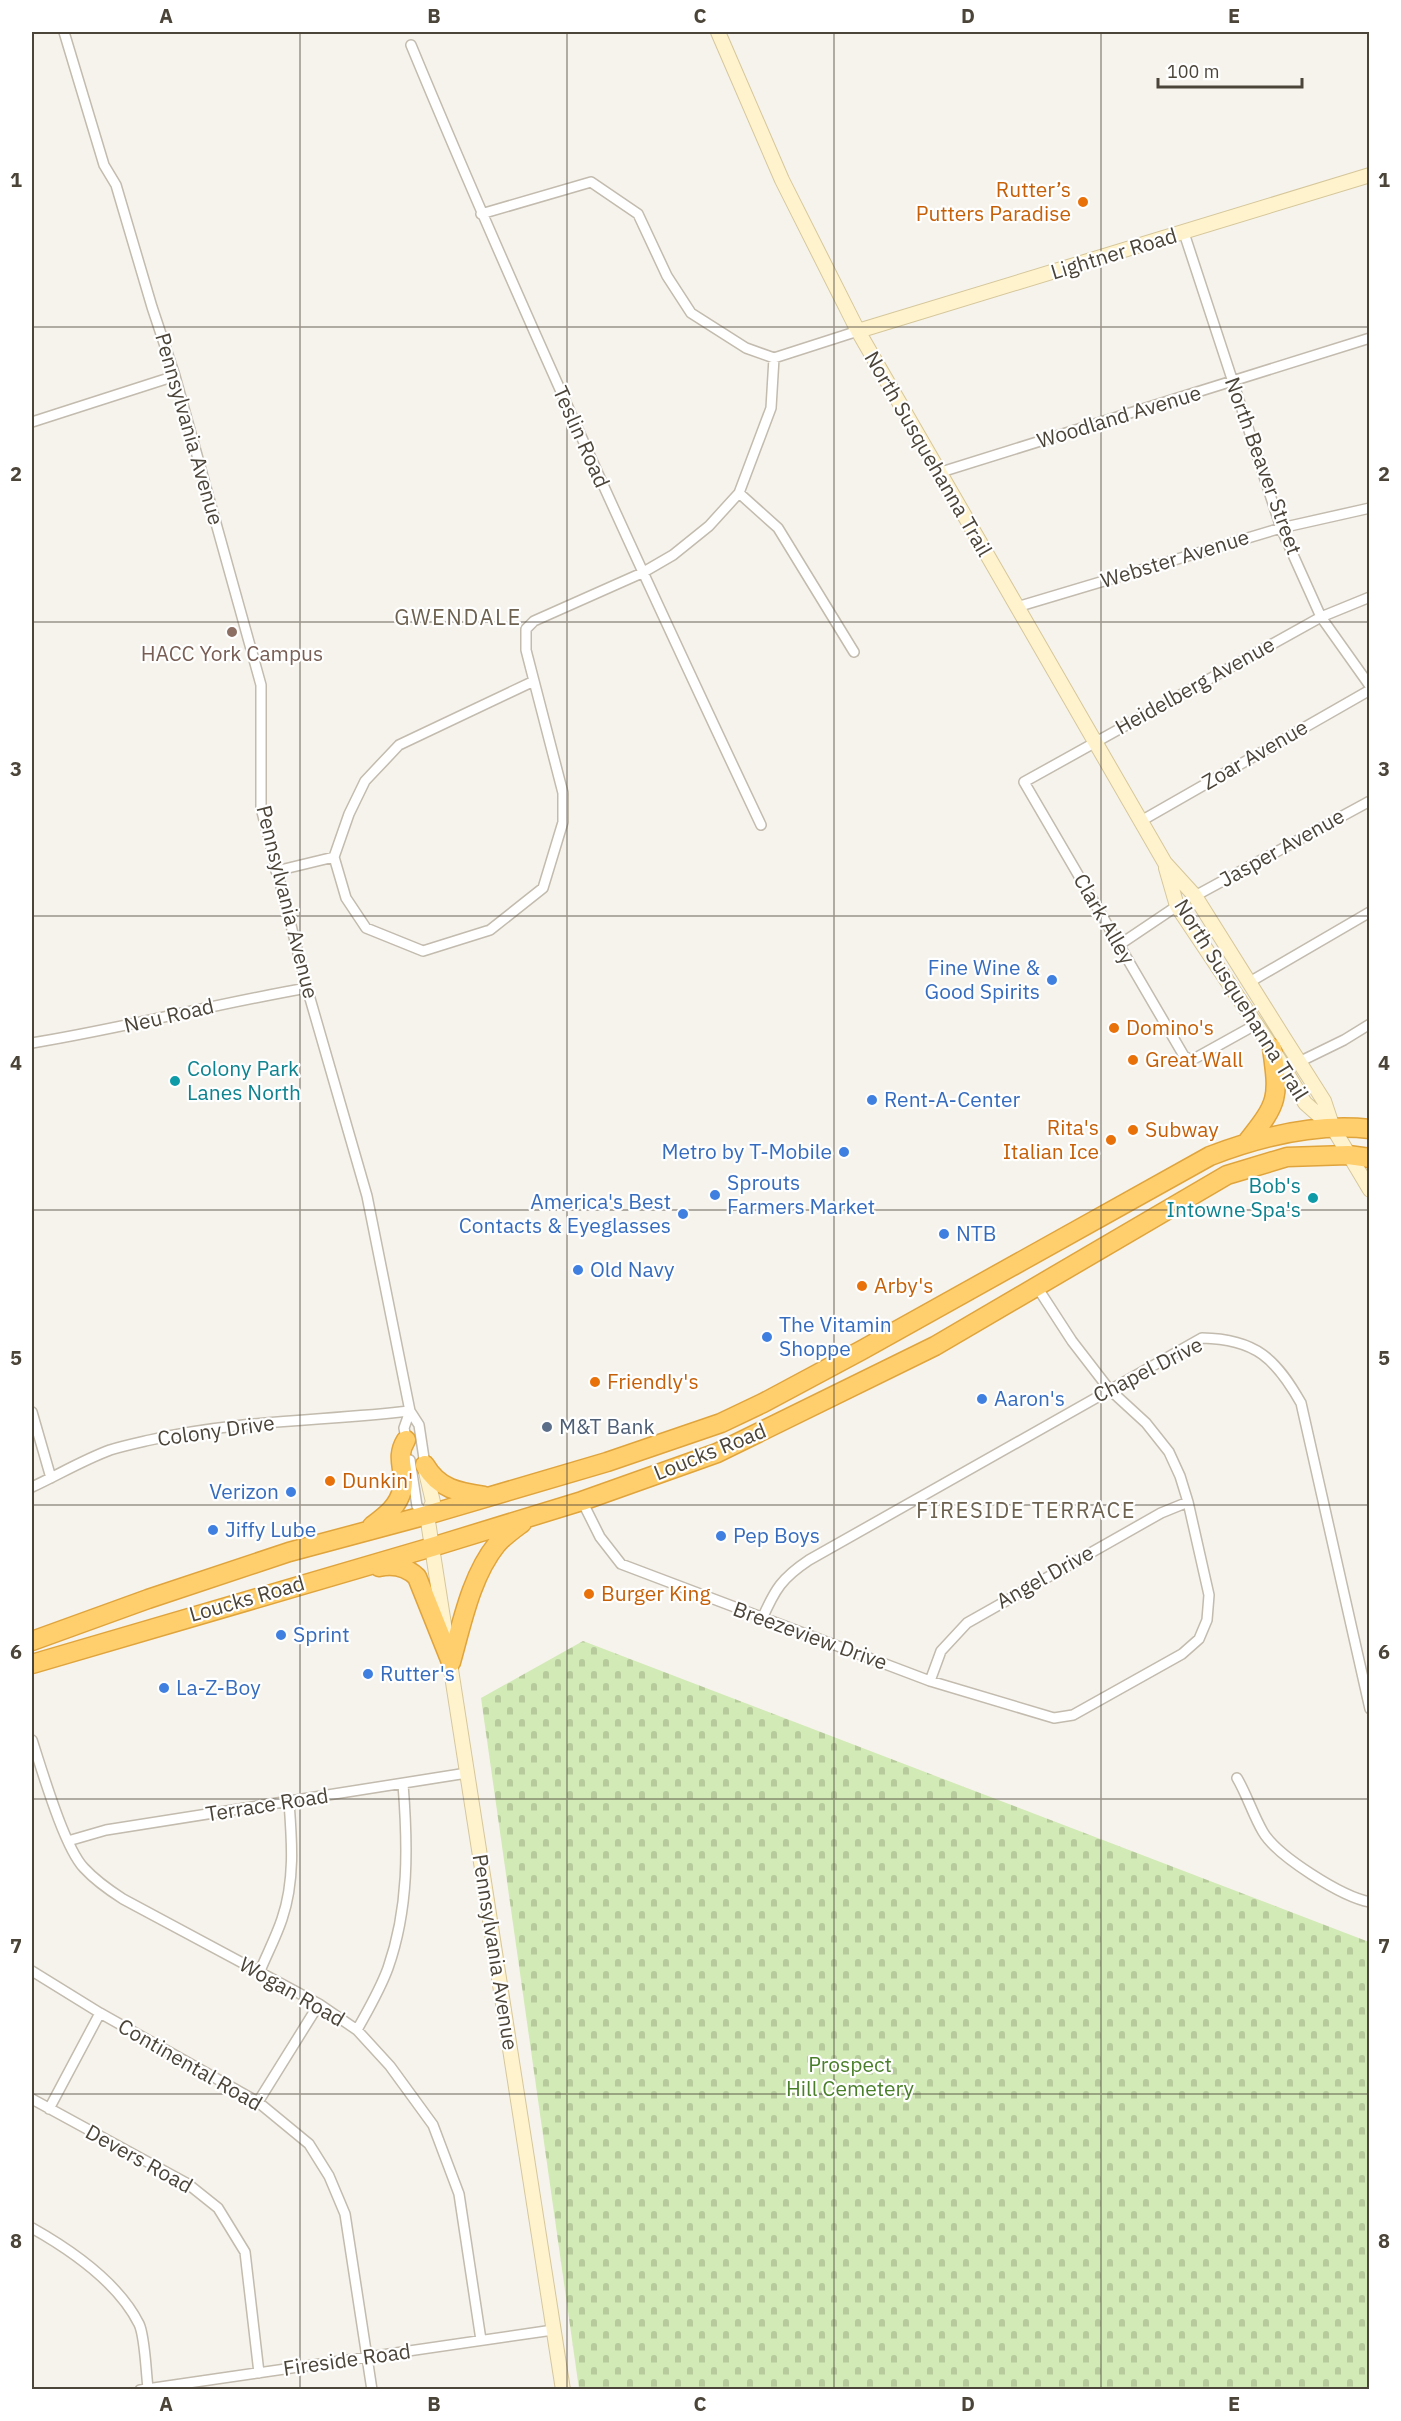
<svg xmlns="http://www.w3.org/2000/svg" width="1401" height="2421" viewBox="0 0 1401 2421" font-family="'IBM Plex Sans',sans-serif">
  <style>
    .cemetery { fill: url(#cemetery-stones) }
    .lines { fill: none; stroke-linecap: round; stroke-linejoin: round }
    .street-casing { stroke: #c2bbae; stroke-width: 12 }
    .secondary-casing { stroke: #d6c79b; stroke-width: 16 }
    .highway-casing { stroke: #e0a43c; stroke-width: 21 }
    .street { stroke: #fff; stroke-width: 9 }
    .secondary { stroke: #fff3cd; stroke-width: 14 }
    .highway { stroke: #ffcf6e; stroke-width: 18 }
    .grid { fill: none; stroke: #4b4439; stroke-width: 1.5; stroke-opacity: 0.55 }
    .food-dot { fill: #e8710a; stroke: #fff; stroke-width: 2 }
    .education-dot { fill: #8d6e63; stroke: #fff; stroke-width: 2 }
    .shop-dot { fill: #3f7fe0; stroke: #fff; stroke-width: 2 }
    .culture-dot { fill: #0f9aa8; stroke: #fff; stroke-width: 2 }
    .service-dot { fill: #5c6f8a; stroke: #fff; stroke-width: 2 }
    .labels { text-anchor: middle; stroke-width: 4.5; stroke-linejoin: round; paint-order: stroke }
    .food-label { font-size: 21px; fill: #c56008; stroke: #fff; text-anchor: start }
    .street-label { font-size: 21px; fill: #4b4439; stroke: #fff }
    .education-label { font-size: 21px; fill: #785e54; stroke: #fff }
    .shop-label { font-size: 21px; fill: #366cbe; stroke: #fff; text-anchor: start }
    .culture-label { font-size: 21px; fill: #0d838f; stroke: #fff; text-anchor: start }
    .service-label { font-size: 21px; fill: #4e5e75; stroke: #fff; text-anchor: start }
    .park-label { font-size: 21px; fill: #4a7f2a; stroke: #fff }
    .neighbourhood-label { font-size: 22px; letter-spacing: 1.5px; fill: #6e6250; stroke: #fff }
    .neatline { fill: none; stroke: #4b4439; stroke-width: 2 }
    .grid-label { font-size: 20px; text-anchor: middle; font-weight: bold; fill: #4b4439 }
  </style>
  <defs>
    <pattern id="cemetery-stones" width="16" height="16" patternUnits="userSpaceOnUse" patternTransform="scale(1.5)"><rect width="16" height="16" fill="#d2eab5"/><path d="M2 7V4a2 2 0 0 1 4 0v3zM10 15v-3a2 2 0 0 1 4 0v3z" fill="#b6ca9c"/></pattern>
  </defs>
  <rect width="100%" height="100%" fill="#f6f3ec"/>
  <path class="cemetery" d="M583 1641 1369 1942V2389H579L481 1698Z"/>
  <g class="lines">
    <g class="street-casing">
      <path id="street" d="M64 32 104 165 116 185 152 307 175 376 261 685V808L307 988 367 1196 410 1411 419 1425 425 1465
        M411 45C520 308 639 567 761 825
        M481 214 591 182 638 214 667 276 691 313 746 348 774 358 858 331
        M1184 233 1281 528 1321 617 1370 686
        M32 422 175 376
        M938 473 1370 338
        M739 493 778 528 854 652
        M1017 607 1281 528 1370 508
        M534 681 399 745 365 781 349 814 334 857 346 898 366 928 423 951 490 930 543 888 563 822V793L534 681 526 650V629L534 621 642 573 673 555 709 526 739 493 771 408 774 358
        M1141 821 1370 690
        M276 871 334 857
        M1195 896 1370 801
        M1119 945 1177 906
        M1248 983 1370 912
        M1255 1025 1192 1060 1184 1056 1024 782 1321 617 1370 597
        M32 1043C124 1028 215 1004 307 988
        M1299 1062 1344 1040 1370 1024
        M32 1412 51 1478
        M407 1443 404 1428 410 1411
        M410 1460 417 1506 427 1515
        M32 1487C58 1475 83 1460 110 1450 123 1446 137 1443 150 1440 236 1420 323 1421 410 1411
        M582 1501 600 1537 621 1564 930 1681 1054 1718 1073 1715 1182 1654 1199 1639 1207 1620 1209 1595 1188 1502 1180 1476 1169 1452 1146 1423 1109 1389 1072 1341 1037 1287
        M762 1619C775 1589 782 1578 809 1560L1202 1338C1256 1339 1276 1359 1301 1403L1370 1709
        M930 1681 941 1651 967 1623 1161 1513 1188 1502
        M32 1740C42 1770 64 1847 84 1868 95 1880 109 1890 123 1899L319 2004 357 2030 390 2066 433 2125 459 2194 481 2340
        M1237 1778C1247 1795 1253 1815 1263 1832 1277 1856 1342 1897 1370 1902
        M68 1841 106 1830 467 1773
        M32 1971 100 2013 258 2102 309 2144 329 2176 345 2214 372 2390
        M260 1971C267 1954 276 1937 282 1919 295 1881 292 1841 289 1802
        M357 2030C368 2010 380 1990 388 1968 409 1908 408 1847 403 1784
        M32 2099 188 2184 218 2208 245 2252 259 2373
        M258 2102 319 2004
        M49 2109 100 2013
        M32 2228C71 2250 118 2282 139 2324 145 2336 146 2373 148 2388
        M140 2390 553 2330"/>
    </g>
    <g class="secondary-casing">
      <path id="secondary" d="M718 32 782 180 858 331 1165 863 1195 896 1284 1038 1324 1101 1333 1128 1370 1190
        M858 331 1370 175
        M1166 868 1177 906 1272 1048 1305 1103 1332 1127
        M425 1468 433 1502 427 1515 563 2390"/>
    </g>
    <g class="highway-casing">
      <path id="highway" d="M1247 1142C1279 1102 1279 1098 1272 1048
        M425 1465C439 1489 458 1492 484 1496
        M372 1526C385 1516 398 1507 402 1490 407 1472 394 1459 406 1440
        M379 1567C393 1564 407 1567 417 1577L451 1662
        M32 1641 148 1599 289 1552 427 1515 607 1462 721 1423 763 1403 862 1350 1210 1156C1259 1137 1316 1123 1370 1129
        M451 1662C462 1623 471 1576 497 1544 504 1536 514 1529 522 1523
        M32 1664 432 1547 582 1501 717 1453 935 1346 1227 1175 1287 1157 1348 1155 1370 1158"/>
    </g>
    <use href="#street" class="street"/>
    <use href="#secondary" class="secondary"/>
    <use href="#highway" class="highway"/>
  </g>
  <path class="grid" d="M300 32V2390M567 32V2390M834 32V2390M1101 32V2390M32 327H1370M32 622H1370M32 916H1370M32 1210H1370M32 1505H1370M32 1799H1370M32 2094H1370"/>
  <g class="food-dot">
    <circle cx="1083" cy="202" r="6"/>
    <circle cx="1114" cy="1028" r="6"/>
    <circle cx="1133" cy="1060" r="6"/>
    <circle cx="1133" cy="1130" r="6"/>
    <circle cx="1111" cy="1140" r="6"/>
    <circle cx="862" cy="1286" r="6"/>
    <circle cx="595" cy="1382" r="6"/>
    <circle cx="330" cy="1481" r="6"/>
    <circle cx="589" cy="1594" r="6"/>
  </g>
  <circle class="education-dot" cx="232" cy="632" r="6"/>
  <g class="shop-dot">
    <circle cx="1052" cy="980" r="6"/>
    <circle cx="872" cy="1100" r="6"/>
    <circle cx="844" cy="1152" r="6"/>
    <circle cx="715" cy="1195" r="6"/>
    <circle cx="683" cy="1214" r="6"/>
    <circle cx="944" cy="1234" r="6"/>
    <circle cx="578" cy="1270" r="6"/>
    <circle cx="767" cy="1337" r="6"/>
    <circle cx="982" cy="1399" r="6"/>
    <circle cx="291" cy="1492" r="6"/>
    <circle cx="213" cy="1530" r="6"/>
    <circle cx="721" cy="1536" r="6"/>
    <circle cx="281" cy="1635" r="6"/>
    <circle cx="368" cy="1674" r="6"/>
    <circle cx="164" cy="1688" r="6"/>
  </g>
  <g class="culture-dot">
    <circle cx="175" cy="1081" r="6"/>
    <circle cx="1313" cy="1198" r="6"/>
  </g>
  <circle class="service-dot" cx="547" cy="1427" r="6"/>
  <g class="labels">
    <g class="food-label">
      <text x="1071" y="197" text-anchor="end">Rutter’s<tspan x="1071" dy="24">Putters Paradise</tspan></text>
      <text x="1126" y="1035">Domino's</text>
      <text x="1145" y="1067">Great Wall</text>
      <text x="1099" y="1135" text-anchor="end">Rita's<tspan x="1099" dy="24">Italian Ice</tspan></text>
      <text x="1145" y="1137">Subway</text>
      <text x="874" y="1293">Arby's</text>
      <text x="607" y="1389">Friendly's</text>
      <text x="342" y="1488">Dunkin'</text>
      <text x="601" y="1601">Burger King</text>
    </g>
    <g class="street-label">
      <text transform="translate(1114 254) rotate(-17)" y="7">Lightner Road</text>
      <text transform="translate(1119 417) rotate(-17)" y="7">Woodland Avenue</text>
      <text transform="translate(189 429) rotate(74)" y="7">Pennsylvania Avenue</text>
      <text transform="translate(581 437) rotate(66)" y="7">Teslin Road</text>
      <text transform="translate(928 454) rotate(60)" y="7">North Susquehanna Trail</text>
      <text transform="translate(1263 466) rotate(70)" y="7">North Beaver Street</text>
      <text transform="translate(1175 559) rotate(-17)" y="7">Webster Avenue</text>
      <text transform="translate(1195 686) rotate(-29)" y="7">Heidelberg Avenue</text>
      <text transform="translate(1255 755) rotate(-30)" y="7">Zoar Avenue</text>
      <text transform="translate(1282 848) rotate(-29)" y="7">Jasper Avenue</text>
      <text transform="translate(287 902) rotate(76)" y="7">Pennsylvania Avenue</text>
      <text transform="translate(1104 919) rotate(60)" y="7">Clark Alley</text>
      <text transform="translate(1241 1000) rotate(58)" y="7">North Susquehanna Trail</text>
      <text transform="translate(169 1016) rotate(-13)" y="7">Neu Road</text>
      <text transform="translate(1148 1370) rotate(-27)" y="7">Chapel Drive</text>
      <text transform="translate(216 1431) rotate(-8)" y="7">Colony Drive</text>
      <text transform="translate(710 1452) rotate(-22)" y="7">Loucks Road</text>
      <text transform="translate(1045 1577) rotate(-29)" y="7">Angel Drive</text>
      <text transform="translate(247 1599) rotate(-16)" y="7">Loucks Road</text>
      <text transform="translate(810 1636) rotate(20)" y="7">Breezeview Drive</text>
      <text transform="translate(267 1805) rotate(-9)" y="7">Terrace Road</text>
      <text transform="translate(495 1952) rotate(81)" y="7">Pennsylvania Avenue</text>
      <text transform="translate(292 1992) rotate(30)" y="7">Wogan Road</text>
      <text transform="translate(190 2065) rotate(30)" y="7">Continental Road</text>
      <text transform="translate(139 2159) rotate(29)" y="7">Devers Road</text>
      <text transform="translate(347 2360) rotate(-8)" y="7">Fireside Road</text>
    </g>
    <g class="education-label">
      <text x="232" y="661">HACC York Campus</text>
    </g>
    <g class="shop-label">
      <text x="1040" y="975" text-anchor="end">Fine Wine &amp;<tspan x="1040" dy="24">Good Spirits</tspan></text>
      <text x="884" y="1107">Rent-A-Center</text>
      <text x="832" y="1159" text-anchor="end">Metro by T-Mobile</text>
      <text x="727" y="1190">Sprouts<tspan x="727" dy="24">Farmers Market</tspan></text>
      <text x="671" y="1209" text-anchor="end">America's Best<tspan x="671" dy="24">Contacts &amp; Eyeglasses</tspan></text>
      <text x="956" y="1241">NTB</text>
      <text x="590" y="1277">Old Navy</text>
      <text x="779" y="1332">The Vitamin<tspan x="779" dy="24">Shoppe</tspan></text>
      <text x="994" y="1406">Aaron's</text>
      <text x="279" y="1499" text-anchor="end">Verizon</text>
      <text x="225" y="1537">Jiffy Lube</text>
      <text x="733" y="1543">Pep Boys</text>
      <text x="293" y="1642">Sprint</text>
      <text x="380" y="1681">Rutter's</text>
      <text x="176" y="1695">La-Z-Boy</text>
    </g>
    <g class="culture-label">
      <text x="187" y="1076">Colony Park<tspan x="187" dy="24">Lanes North</tspan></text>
      <text x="1301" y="1193" text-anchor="end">Bob's<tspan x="1301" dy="24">Intowne Spa's</tspan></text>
    </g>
    <g class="service-label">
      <text x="559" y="1434">M&amp;T Bank</text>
    </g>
    <g class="park-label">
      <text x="850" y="2072">Prospect<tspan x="850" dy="24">Hill Cemetery</tspan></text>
    </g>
    <g class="neighbourhood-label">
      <text x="458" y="625">GWENDALE</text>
      <text x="1026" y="1518">FIRESIDE TERRACE</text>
    </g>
  </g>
  <rect width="1401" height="2421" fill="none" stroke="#ffffff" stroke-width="66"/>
  <path d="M1158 78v9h144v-9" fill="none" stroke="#4b4439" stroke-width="3"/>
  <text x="1167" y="78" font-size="18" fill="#4b4439" stroke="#ffffff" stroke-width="4.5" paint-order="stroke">100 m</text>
  <rect x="33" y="33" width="1335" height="2355" class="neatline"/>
  <g class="grid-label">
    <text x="166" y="23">A</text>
    <text x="434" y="23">B</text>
    <text x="700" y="23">C</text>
    <text x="968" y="23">D</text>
    <text x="1234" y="23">E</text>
    <text x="16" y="187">1</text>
    <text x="1384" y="187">1</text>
    <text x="16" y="481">2</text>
    <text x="1384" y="481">2</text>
    <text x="16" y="776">3</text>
    <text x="1384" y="776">3</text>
    <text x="16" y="1070">4</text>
    <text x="1384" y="1070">4</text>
    <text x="16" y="1365">5</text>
    <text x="1384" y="1365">5</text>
    <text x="16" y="1659">6</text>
    <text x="1384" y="1659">6</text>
    <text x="16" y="1953">7</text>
    <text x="1384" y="1953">7</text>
    <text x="16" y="2248">8</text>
    <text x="1384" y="2248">8</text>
    <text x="166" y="2411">A</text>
    <text x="434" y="2411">B</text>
    <text x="700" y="2411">C</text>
    <text x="968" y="2411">D</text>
    <text x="1234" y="2411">E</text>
  </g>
</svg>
